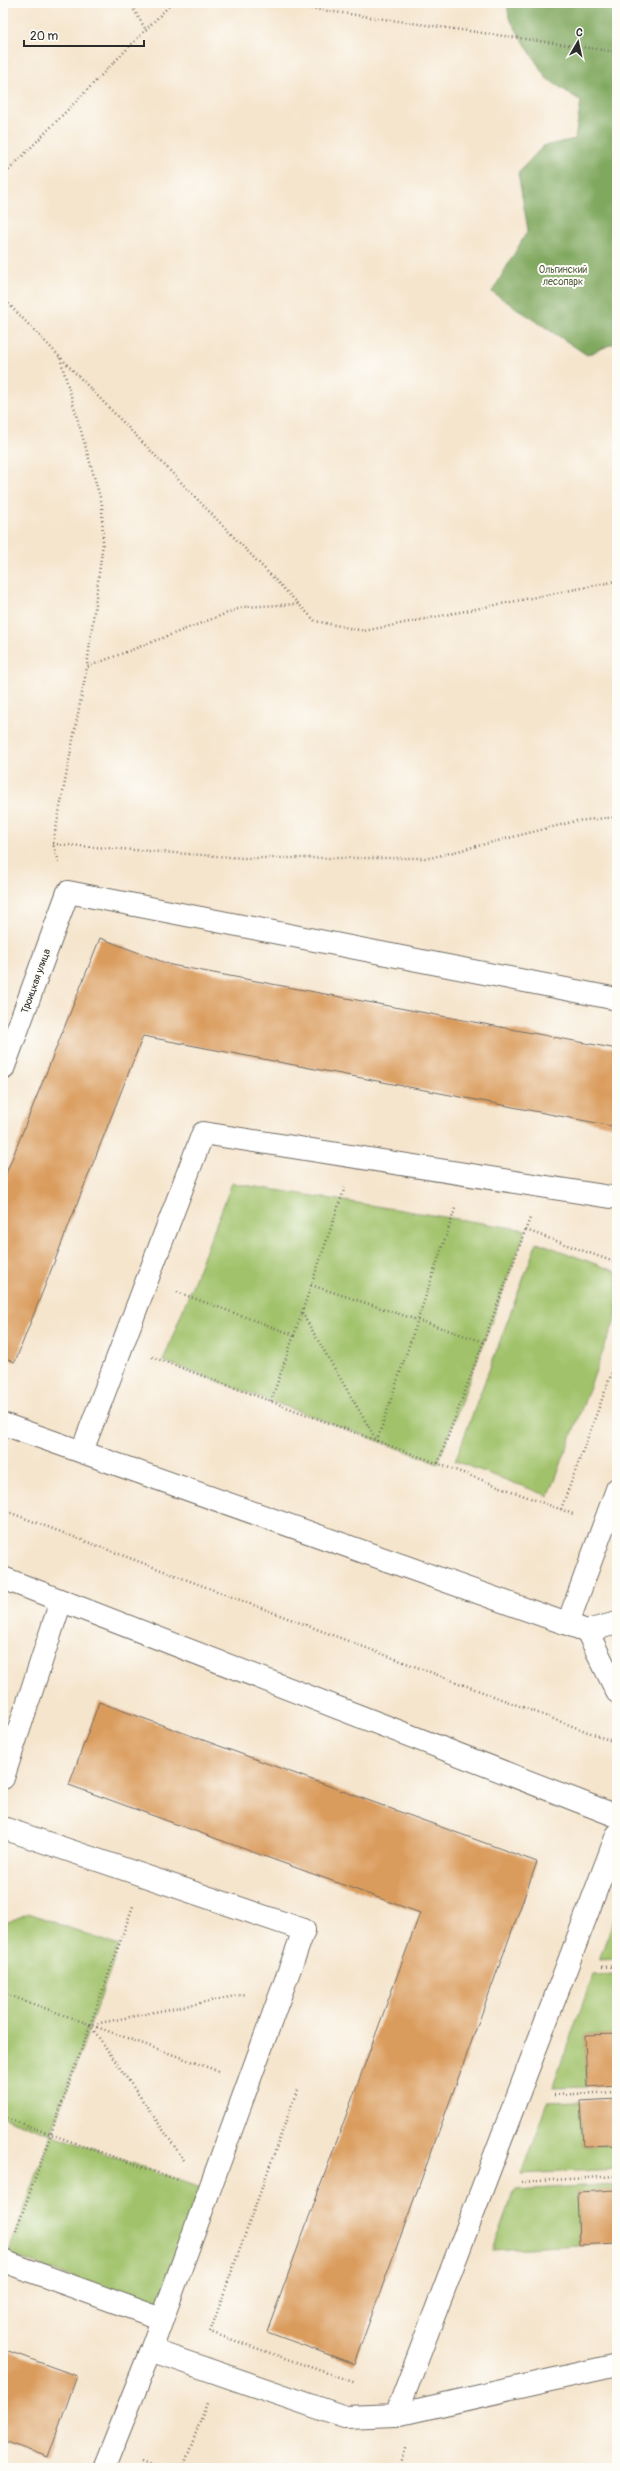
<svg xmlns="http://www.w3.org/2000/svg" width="620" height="2471" viewBox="0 0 620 2471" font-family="Pangolin,sans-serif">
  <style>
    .green { fill: #a1c26b; stroke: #66764b }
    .forest { fill: #80a85f; stroke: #566a45 }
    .building { fill: #da9c5d }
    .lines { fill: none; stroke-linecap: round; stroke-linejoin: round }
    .minor-casing { stroke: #726c64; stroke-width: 24 }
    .path { stroke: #726c64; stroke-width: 2.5; stroke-dasharray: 1 3; stroke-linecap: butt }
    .minor { stroke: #fff; stroke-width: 22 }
    .labels { text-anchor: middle; stroke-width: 4; stroke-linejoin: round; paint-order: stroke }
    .park-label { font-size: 10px; fill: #546041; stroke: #fdfcf7 }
    .street-label { font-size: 10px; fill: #2b2b2b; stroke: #fdfcf7 }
  </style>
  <rect width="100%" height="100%" fill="#fdfcf7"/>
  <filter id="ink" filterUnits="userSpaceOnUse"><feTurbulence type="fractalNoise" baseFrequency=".025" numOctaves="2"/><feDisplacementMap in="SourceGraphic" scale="8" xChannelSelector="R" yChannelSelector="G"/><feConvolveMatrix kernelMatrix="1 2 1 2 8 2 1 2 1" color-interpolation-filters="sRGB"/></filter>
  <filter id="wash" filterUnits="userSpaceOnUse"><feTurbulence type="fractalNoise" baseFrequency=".012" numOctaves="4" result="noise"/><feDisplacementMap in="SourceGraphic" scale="16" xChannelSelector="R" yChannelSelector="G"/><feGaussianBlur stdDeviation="0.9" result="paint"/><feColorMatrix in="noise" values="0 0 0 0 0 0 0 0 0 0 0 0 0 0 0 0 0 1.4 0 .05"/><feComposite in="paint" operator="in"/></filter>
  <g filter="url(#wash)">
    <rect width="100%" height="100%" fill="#f5e5cd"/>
    <path class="green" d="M232 1183 526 1230 438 1463 163 1361Z
      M537 1242 617 1272V1314L549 1496 455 1461Z
      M617 1910V1959L599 1960Z
      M29 1913 119 1946 51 2134 201 2188 157 2308 8 2254 51 2135 3 2117V1924Z
      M617 1974V2034L585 2035 587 2087 552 2088 593 1975Z
      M580 2101 583 2146 617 2145V2169L521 2174 547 2102Z
      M617 2184V2190L577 2192 579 2245 493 2250 515 2190Z"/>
    <path class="forest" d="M507 3H617V342L587 355 492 292 528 230 518 173 543 146 575 139 581 101 546 78 509 18Z"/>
    <g id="blocks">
      <path class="building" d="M100 938 171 965 617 1049V1127L143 1036 15 1362 3 1357V1181Z
        M99 1702 537 1862 354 2364 267 2332 420 1913 69 1785Z
        M617 2034V2085L587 2087 585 2035Z
        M617 2099V2145L583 2146 580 2101Z
        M617 2190V2243L579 2245 577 2192Z
        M3 2349 77 2376 48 2457 3 2441Z"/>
    </g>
  </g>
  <g filter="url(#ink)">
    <use href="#blocks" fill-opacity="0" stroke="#726c64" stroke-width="1"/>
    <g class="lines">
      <g class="minor-casing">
        <path id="minor" d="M3 1069 68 892 617 999
          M3 1424 587 1631 617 1692
          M82 1451 203 1133 617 1198
          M3 1578 617 1816
          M568 1623 617 1489
          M587 1631 617 1623
          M3 1778 61 1601
          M3 1828 304 1930 151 2350 104 2468
          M3 2261 162 2319
          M151 2350 345 2417 396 2415 617 1835
          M396 2415 617 2365"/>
      </g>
      <path class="path" d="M130 3 146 30
        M271 3 617 52
        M3 176 172 3
        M3 298 315 621 364 631 617 581
        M60 358 102 504 103 543 87 666
        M53 844 243 858H430L576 821 617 817
        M59 862 53 844 87 667 243 607 298 604
        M526 1230 617 1263
        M311 1285 484 1342
        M177 1292 294 1335 345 1187
        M302 1313 377 1441
        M152 1357 573 1514
        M271 1401 294 1335
        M377 1441 456 1206
        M438 1463 530 1218
        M561 1509 617 1359
        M3 1510 617 1743
        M602 1967 617 1966
        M3 1993 218 2071
        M297 2090 210 2332 356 2383
        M554 2095 617 2092
        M3 2117 178 2180
        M184 2160 90 2025 245 1994
        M521 2182 617 2176
        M16 2231 133 1906
        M141 2462 157 2468
        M183 2468 207 2403
        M398 2468 406 2446"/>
      <use href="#minor" class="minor"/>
    </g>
  </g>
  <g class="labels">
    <g class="park-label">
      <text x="563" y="273">Ольгинский<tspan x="563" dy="12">лесопарк</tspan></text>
    </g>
    <g class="street-label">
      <text transform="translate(35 981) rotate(-70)" y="4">Троицкая улица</text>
    </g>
  </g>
  <rect width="620" height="2471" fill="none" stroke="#fdfcf7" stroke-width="16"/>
  <g transform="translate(578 42) rotate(9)" stroke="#fdfcf7" stroke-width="3" paint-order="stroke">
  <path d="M0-3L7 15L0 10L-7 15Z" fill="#2b2b2b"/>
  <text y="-6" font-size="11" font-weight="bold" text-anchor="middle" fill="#2b2b2b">С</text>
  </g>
  <path d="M24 40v6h120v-6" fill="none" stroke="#2b2b2b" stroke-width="2"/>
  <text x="30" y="40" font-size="12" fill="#2b2b2b" stroke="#fdfcf7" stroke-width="3" paint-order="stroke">20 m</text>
</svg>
